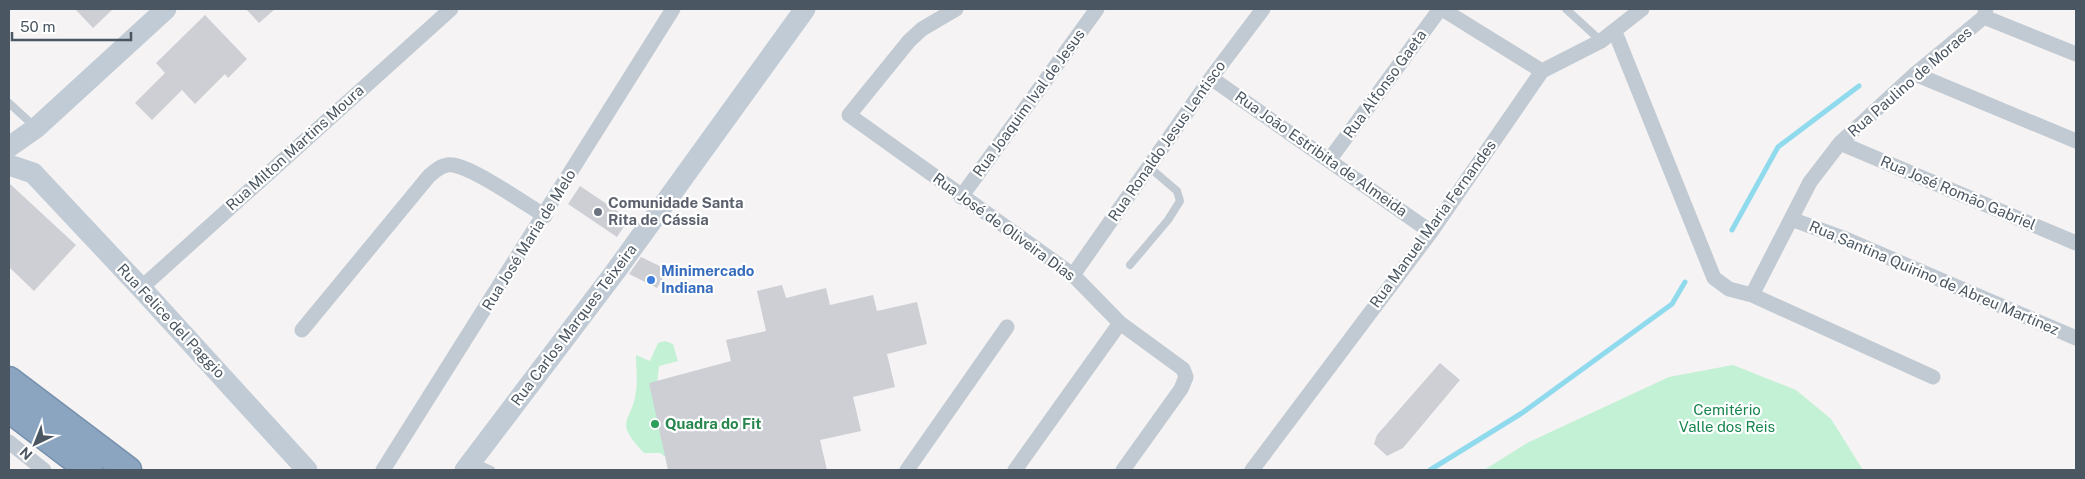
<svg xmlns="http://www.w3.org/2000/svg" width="2085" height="479" viewBox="0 0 2085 479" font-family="'Public Sans',sans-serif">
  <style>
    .green { fill: #c3f1d5 }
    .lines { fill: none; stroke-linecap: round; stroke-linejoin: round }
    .stream { stroke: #90daee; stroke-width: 5 }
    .building { fill: #cdcfd5 }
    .highway-casing { stroke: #7690ad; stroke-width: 29 }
    .lane { stroke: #c1cad2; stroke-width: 8 }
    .street { stroke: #c1cad2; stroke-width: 15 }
    .secondary { stroke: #c1cbd6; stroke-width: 21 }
    .highway { stroke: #8ba5c1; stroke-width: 26 }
    .worship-dot { fill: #6b7280; stroke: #fff; stroke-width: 2 }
    .shop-dot { fill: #3f7fe0; stroke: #fff; stroke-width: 2 }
    .leisure-dot { fill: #2e9e5b; stroke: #fff; stroke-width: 2 }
    .labels { text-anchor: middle; stroke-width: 4.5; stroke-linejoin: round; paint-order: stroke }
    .street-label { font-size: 15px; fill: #4a5661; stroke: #fff }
    .worship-label { font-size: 15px; font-weight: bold; fill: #5b616d; stroke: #fff; text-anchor: start }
    .shop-label { font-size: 15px; font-weight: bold; fill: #366cbe; stroke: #fff; text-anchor: start }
    .park-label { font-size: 15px; fill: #17864f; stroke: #fff }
    .leisure-label { font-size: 15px; font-weight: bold; fill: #27864d; stroke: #fff; text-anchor: start }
  </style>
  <rect width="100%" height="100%" fill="#f5f3f3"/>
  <path class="green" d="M665 341 673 344 678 361 659 366 657 384 717 452 723 470H684L660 453H644C612 419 632 424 636 391 638 379 636 367 636 355L650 361 658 343Z
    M1733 365 1796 390 1831 419 1863 470H1484L1529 442 1669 377Z"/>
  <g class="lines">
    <path class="stream" d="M1732 230 1778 147 1859 86
      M1430 470 1522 413 1672 304 1685 282"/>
  </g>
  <path class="building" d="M75 9H113L93 28Z
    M246 9H275L259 23Z
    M205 15 247 59 228 78 225 74 195 104 182 90 152 120 135 103 165 73 156 63Z
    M9 183 76 245 34 291 9 267Z
    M580 186 629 219 617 237 568 204Z
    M641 257 668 270 657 288 629 274Z
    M782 285 786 298 826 288 830 305 873 295 877 311 917 302 927 344 887 354 895 387 853 397 861 431 820 440 827 470H668L649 383 731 361 726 340 766 331 757 291Z
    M1440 363 1460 380 1403 448 1387 456 1374 444 1377 435Z"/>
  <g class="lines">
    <g class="highway-casing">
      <path id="highway" d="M9 380 128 470
        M9 409 89 470"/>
    </g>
    <path class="lane" d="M1566 9 1601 41
      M9 103 34 126
      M1130 265 1168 220 1180 201 1177 191 1149 167
      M473 462 491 470"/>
    <path class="street" d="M956 9 922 29 909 41 849 115 1073 275 1120 323 1183 369 1186 377 1181 389 1123 470
      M1442 9 1542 71
      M1984 17 2076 54
      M1615 32 1714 278 1729 289 1752 295
      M1915 74 2076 141
      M1211 78 1431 232
      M1840 143 2076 243
      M1330 159 1440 9
      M961 197 1097 9
      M1791 219 1843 238 2076 338
      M1073 275 1211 78 1263 9
      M141 288 451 9
      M302 330 429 176C436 170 444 163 453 165 474 168 524 203 545 216
      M1933 377 1752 295 1810 182 1840 143 1915 74 1984 17 1986 9
      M9 442 44 470
      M383 470 673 9
      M907 470 1007 327
      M1015 470 1120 323
      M1252 470 1431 232 1542 71 1601 41 1642 9"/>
    <path class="secondary" d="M9 147 36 128 166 9
      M9 165 33 173 141 288 307 470
      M465 470 615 272 805 9"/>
    <use href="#highway" class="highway"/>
  </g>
  <circle class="worship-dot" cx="598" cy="212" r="5"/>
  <circle class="shop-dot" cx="651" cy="280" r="5"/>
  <circle class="leisure-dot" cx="655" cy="424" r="5"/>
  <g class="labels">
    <g class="street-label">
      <text transform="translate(1910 82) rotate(-41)" y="5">Rua Paulino de Moraes</text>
      <text transform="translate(1385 84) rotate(-54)" y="5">Rua Alfonso Gaeta</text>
      <text transform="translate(1029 103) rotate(-54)" y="5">Rua Joaquim Ival de Jesus</text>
      <text transform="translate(1167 141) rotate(-55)" y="5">Rua Ronaldo Jesus Lentisco</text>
      <text transform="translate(295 148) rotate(-42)" y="5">Rua Milton Martins Moura</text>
      <text transform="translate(1321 154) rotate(35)" y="5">Rua João Estribita de Almeida</text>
      <text transform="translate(1958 193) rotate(23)" y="5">Rua José Romão Gabriel</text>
      <text transform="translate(1433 224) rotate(-54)" y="5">Rua Manuel Maria Fernandes</text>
      <text transform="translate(1004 227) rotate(36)" y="5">Rua José de Oliveira Dias</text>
      <text transform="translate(529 240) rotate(-58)" y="5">Rua José Maria de Melo</text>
      <text transform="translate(1934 278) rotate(23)" y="5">Rua Santina Quirino de Abreu Martinez</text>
      <text transform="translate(171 321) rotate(47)" y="5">Rua Felice del Paggio</text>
      <text transform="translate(574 325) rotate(-53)" y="5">Rua Carlos Marques Teixeira</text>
    </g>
    <g class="worship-label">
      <text x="608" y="208">Comunidade Santa<tspan x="608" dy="17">Rita de Cássia</tspan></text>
    </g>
    <g class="shop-label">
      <text x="661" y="276">Minimercado<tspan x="661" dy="17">Indiana</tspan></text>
    </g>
    <g class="park-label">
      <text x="1727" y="415">Cemitério<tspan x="1727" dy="17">Valle dos Reis</tspan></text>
    </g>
    <g class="leisure-label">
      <text x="665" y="429">Quadra do Fit</text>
    </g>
  </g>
  <rect width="2085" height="479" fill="none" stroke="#4a5661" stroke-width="20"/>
  <g transform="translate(35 444) rotate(223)" stroke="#ffffff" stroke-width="4" paint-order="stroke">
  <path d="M0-4L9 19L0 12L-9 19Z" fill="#4a5661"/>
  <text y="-8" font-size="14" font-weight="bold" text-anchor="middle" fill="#4a5661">N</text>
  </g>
  <path d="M12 32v8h119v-8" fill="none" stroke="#4a5661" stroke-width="2.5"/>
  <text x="20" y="32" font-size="15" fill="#4a5661" stroke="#ffffff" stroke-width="4" paint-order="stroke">50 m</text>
</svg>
